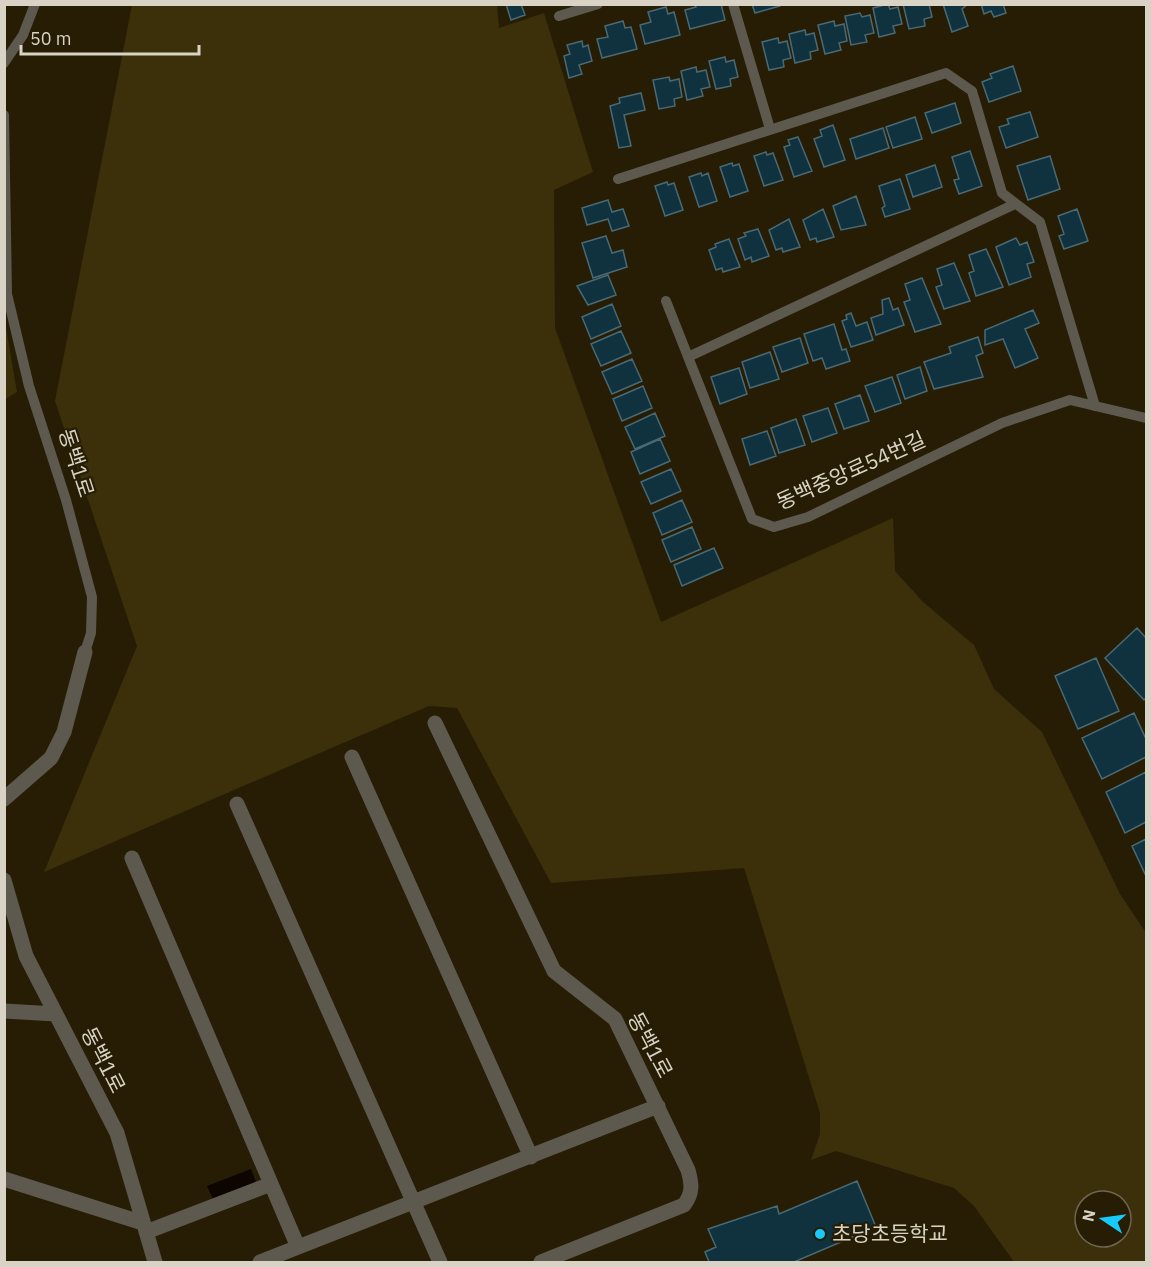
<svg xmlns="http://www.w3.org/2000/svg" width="1151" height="1267" viewBox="0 0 1151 1267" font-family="'IBM Plex Sans','Noto Sans KR',sans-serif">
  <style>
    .green { fill: #3c300a; fill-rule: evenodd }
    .water { fill: #0d0600 }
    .building { fill: #0f323e; stroke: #496975; stroke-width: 1.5 }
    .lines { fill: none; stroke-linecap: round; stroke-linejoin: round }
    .service { stroke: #5d594e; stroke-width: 10 }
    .minor { stroke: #5d594e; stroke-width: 15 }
    .poi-dot { fill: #17cafb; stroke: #261d04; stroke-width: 2 }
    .labels { text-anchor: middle; stroke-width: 4.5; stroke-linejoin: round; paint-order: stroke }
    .street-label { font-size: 21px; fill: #d8d3c4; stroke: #261d04 }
    .poi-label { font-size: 21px; fill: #d8d3c4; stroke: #261d04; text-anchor: start }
  </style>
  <rect width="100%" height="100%" fill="#261d04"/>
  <path class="green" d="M132 5H497L499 28 544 13 593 172 554 190 555 328 661 622 893 518 895 571 923 602 974 645 994 689 1042 732 1120 894 1146 933V1262H1014L974 1206 954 1188 836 1151 811 1160 820 1134V1113L744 868 551 883 457 708 429 706 44 872 137 646 55 401ZM1085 1201H1121V1237H1085Z
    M4 316 17 392 5 399H4Z"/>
  <path class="water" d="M251 1169 256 1182 213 1199 207 1186Z"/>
  <path class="building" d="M506 4H521L525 15 511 20Z
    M695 4H721L725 20 690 29 685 10 696 7Z
    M752 4H779L780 6 755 13Z
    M888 4 890 9 898 7 902 24 893 26 895 33 879 37 873 8Z
    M903 4H929L932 17 924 19 925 26 909 29Z
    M943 4H968L962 9 968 26 952 32Z
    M981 4H1003L1006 13 994 17 991 11 984 14Z
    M666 7 668 14 674 12 680 35 645 44 640 25 651 22 648 12Z
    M860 13 862 17 870 15 874 33 865 35 867 42 851 45 845 16Z
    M623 21 625 28 631 27 637 49 602 58 597 39 608 37 605 26Z
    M834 21 835 26 844 24 847 41 839 43 841 50 825 54 818 25Z
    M805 30 806 35 814 33 818 50 810 52 811 59 795 63 789 34Z
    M778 38 779 43 787 41 791 58 783 60 784 67 769 70 762 42Z
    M582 41 583 47 588 45 592 61 579 65 582 74 569 78 564 56 570 54 567 45Z
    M725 57 726 62 734 60 738 77 730 79 731 86 716 89 709 61Z
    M1013 66 1021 91 989 102 982 82 992 78 990 74Z
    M696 67 697 72 706 70 710 87 701 89 703 96 687 100 681 71Z
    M669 77 670 81 679 79 682 97 674 99 675 106 659 109 653 80Z
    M641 93 645 110 624 115 631 146 619 148 610 106 620 103 619 98Z
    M955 103 961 123 932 133 925 113Z
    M1030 112 1038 137 1006 148 999 127 1009 124 1007 119Z
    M915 117 922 139 893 148 886 127Z
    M833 125 845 160 824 167 814 139 822 136 820 130Z
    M883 128 889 148 856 159 850 139Z
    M798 137 812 171 794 177 784 147 790 145 788 140Z
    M970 151 982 186 959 194 954 180 959 179 952 157Z
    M766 152 767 155 773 153 783 180 764 186 754 156Z
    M1050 156 1060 189 1028 200 1017 166Z
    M732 163 733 166 739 164 748 191 730 197 720 167Z
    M935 165 942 187 913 197 906 175Z
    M701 173 702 176 708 173 717 201 699 207 689 177Z
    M900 179 910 209 885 217 882 208 885 206 879 186Z
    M667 182 668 185 674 183 683 210 665 216 655 186Z
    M856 196 866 225 841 230 833 206Z
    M608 200 612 212 623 209 629 226 612 231 608 219 587 225 582 208Z
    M823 209 834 237 817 242 816 238 810 240 803 220Z
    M1077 209 1088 241 1064 249 1059 236 1064 234 1058 216Z
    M789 219 800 247 783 252 782 248 776 250 769 230Z
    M758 229 769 256 752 262 751 257 745 260 738 239 746 236 744 233Z
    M606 236 612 253 623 250 627 267 593 278 582 243Z
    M1016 238 1020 245 1027 242 1034 262 1027 264 1031 277 1009 285 996 247Z
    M729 239 740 267 723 272 722 268 716 270 709 250 716 247 715 244Z
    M986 249 1003 287 976 296 969 273 974 271 969 255Z
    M954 263 970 301 944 309 936 287 942 285 937 269Z
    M608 275 616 295 588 305 577 286Z
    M922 278 941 324 915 332 904 302 910 300 905 284Z
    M889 298 893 310 898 308 904 325 876 335 871 318 883 314 882 300Z
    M612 304 621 326 591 339 582 317Z
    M1033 310 1039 323 1025 329 1038 358 1015 368 1003 339 985 345V330Z
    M851 313 856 326 867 322 873 340 851 347 842 321 847 319 846 315Z
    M834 324 842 350 846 349 850 361 826 369 822 358 813 361 804 334Z
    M621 331 631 353 601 366 591 344Z
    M978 337 983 353 976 356 983 377 934 389 924 362 951 353 949 347Z
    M800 338 808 363 782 372 773 347Z
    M770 352 779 379 750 388 742 362Z
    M632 359 642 381 612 394 602 372Z
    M920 367 927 391 905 399 897 375Z
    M739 368 747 394 720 404 711 377Z
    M892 377 901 403 875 412 865 386Z
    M643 386 652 408 622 421 613 399Z
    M860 395 869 421 844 429 835 404Z
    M828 408 837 433 812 442 803 416Z
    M655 413 665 436 635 449 625 427Z
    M796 419 805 445 779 453 771 428Z
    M767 431 776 456 750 465 742 439Z
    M660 439 670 461 640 474 631 452Z
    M671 469 681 491 651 504 641 482Z
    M682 500 692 522 662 535 653 513Z
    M692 527 701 549 671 562 662 540Z
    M714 548 723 568 682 586 674 565Z
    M1137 628 1146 638V698L1144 700 1105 658Z
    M1096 658 1119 711 1078 729 1055 676Z
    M1134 713 1146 739V757L1102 779 1082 738Z
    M1146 772V822L1125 833 1106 792Z
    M1146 839V876L1132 846Z
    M857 1181 876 1227 794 1262H709L705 1252 716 1247 708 1229 777 1206 779 1214Z"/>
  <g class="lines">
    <path class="service" d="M733 4 770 129
      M559 16 598 4
      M4 63 23 35 35 4
      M4 115 7 294 29 386 66 500 92 597 91 633 85 652
      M618 179 946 73 972 91 1002 193 1040 222 1095 406
      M666 301 752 519 774 527 808 517 1002 423 1070 400 1146 418
      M688 357 1015 204"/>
    <path class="minor" d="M435 723 554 971 615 1019 688 1170C692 1184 693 1193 684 1205L541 1262
      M352 757 531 1157
      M4 799 51 758 64 732 85 652
      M237 804 440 1262
      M132 858 298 1247
      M4 880 26 956 117 1133 155 1262
      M4 1011 56 1014
      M4 1179 143 1223
      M146 1232 271 1184
      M260 1262 658 1106"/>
  </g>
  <circle class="poi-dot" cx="820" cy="1234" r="6"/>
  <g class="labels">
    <g class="street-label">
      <text transform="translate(76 463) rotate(72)" y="7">동백1로</text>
      <text transform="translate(851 471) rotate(-24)" y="7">동백중앙로54번길</text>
      <text transform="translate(650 1045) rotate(62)" y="7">동백1로</text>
      <text transform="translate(103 1060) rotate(63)" y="7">동백1로</text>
    </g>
    <g class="poi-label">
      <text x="832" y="1241">초당초등학교</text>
    </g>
  </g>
  <rect width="1151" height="1267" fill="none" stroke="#d8d3c4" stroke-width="12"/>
  <g transform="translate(1103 1219) rotate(283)"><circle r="28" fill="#261d04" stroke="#6d6651" stroke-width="1.5"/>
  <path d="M0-4.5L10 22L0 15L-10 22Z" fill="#17cafb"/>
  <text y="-9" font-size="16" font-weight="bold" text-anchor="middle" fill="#d8d3c4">N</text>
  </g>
  <path d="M21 45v9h178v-9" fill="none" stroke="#d8d3c4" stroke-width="3"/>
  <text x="30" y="45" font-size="18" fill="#d8d3c4" stroke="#261d04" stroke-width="4.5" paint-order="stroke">50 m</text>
</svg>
